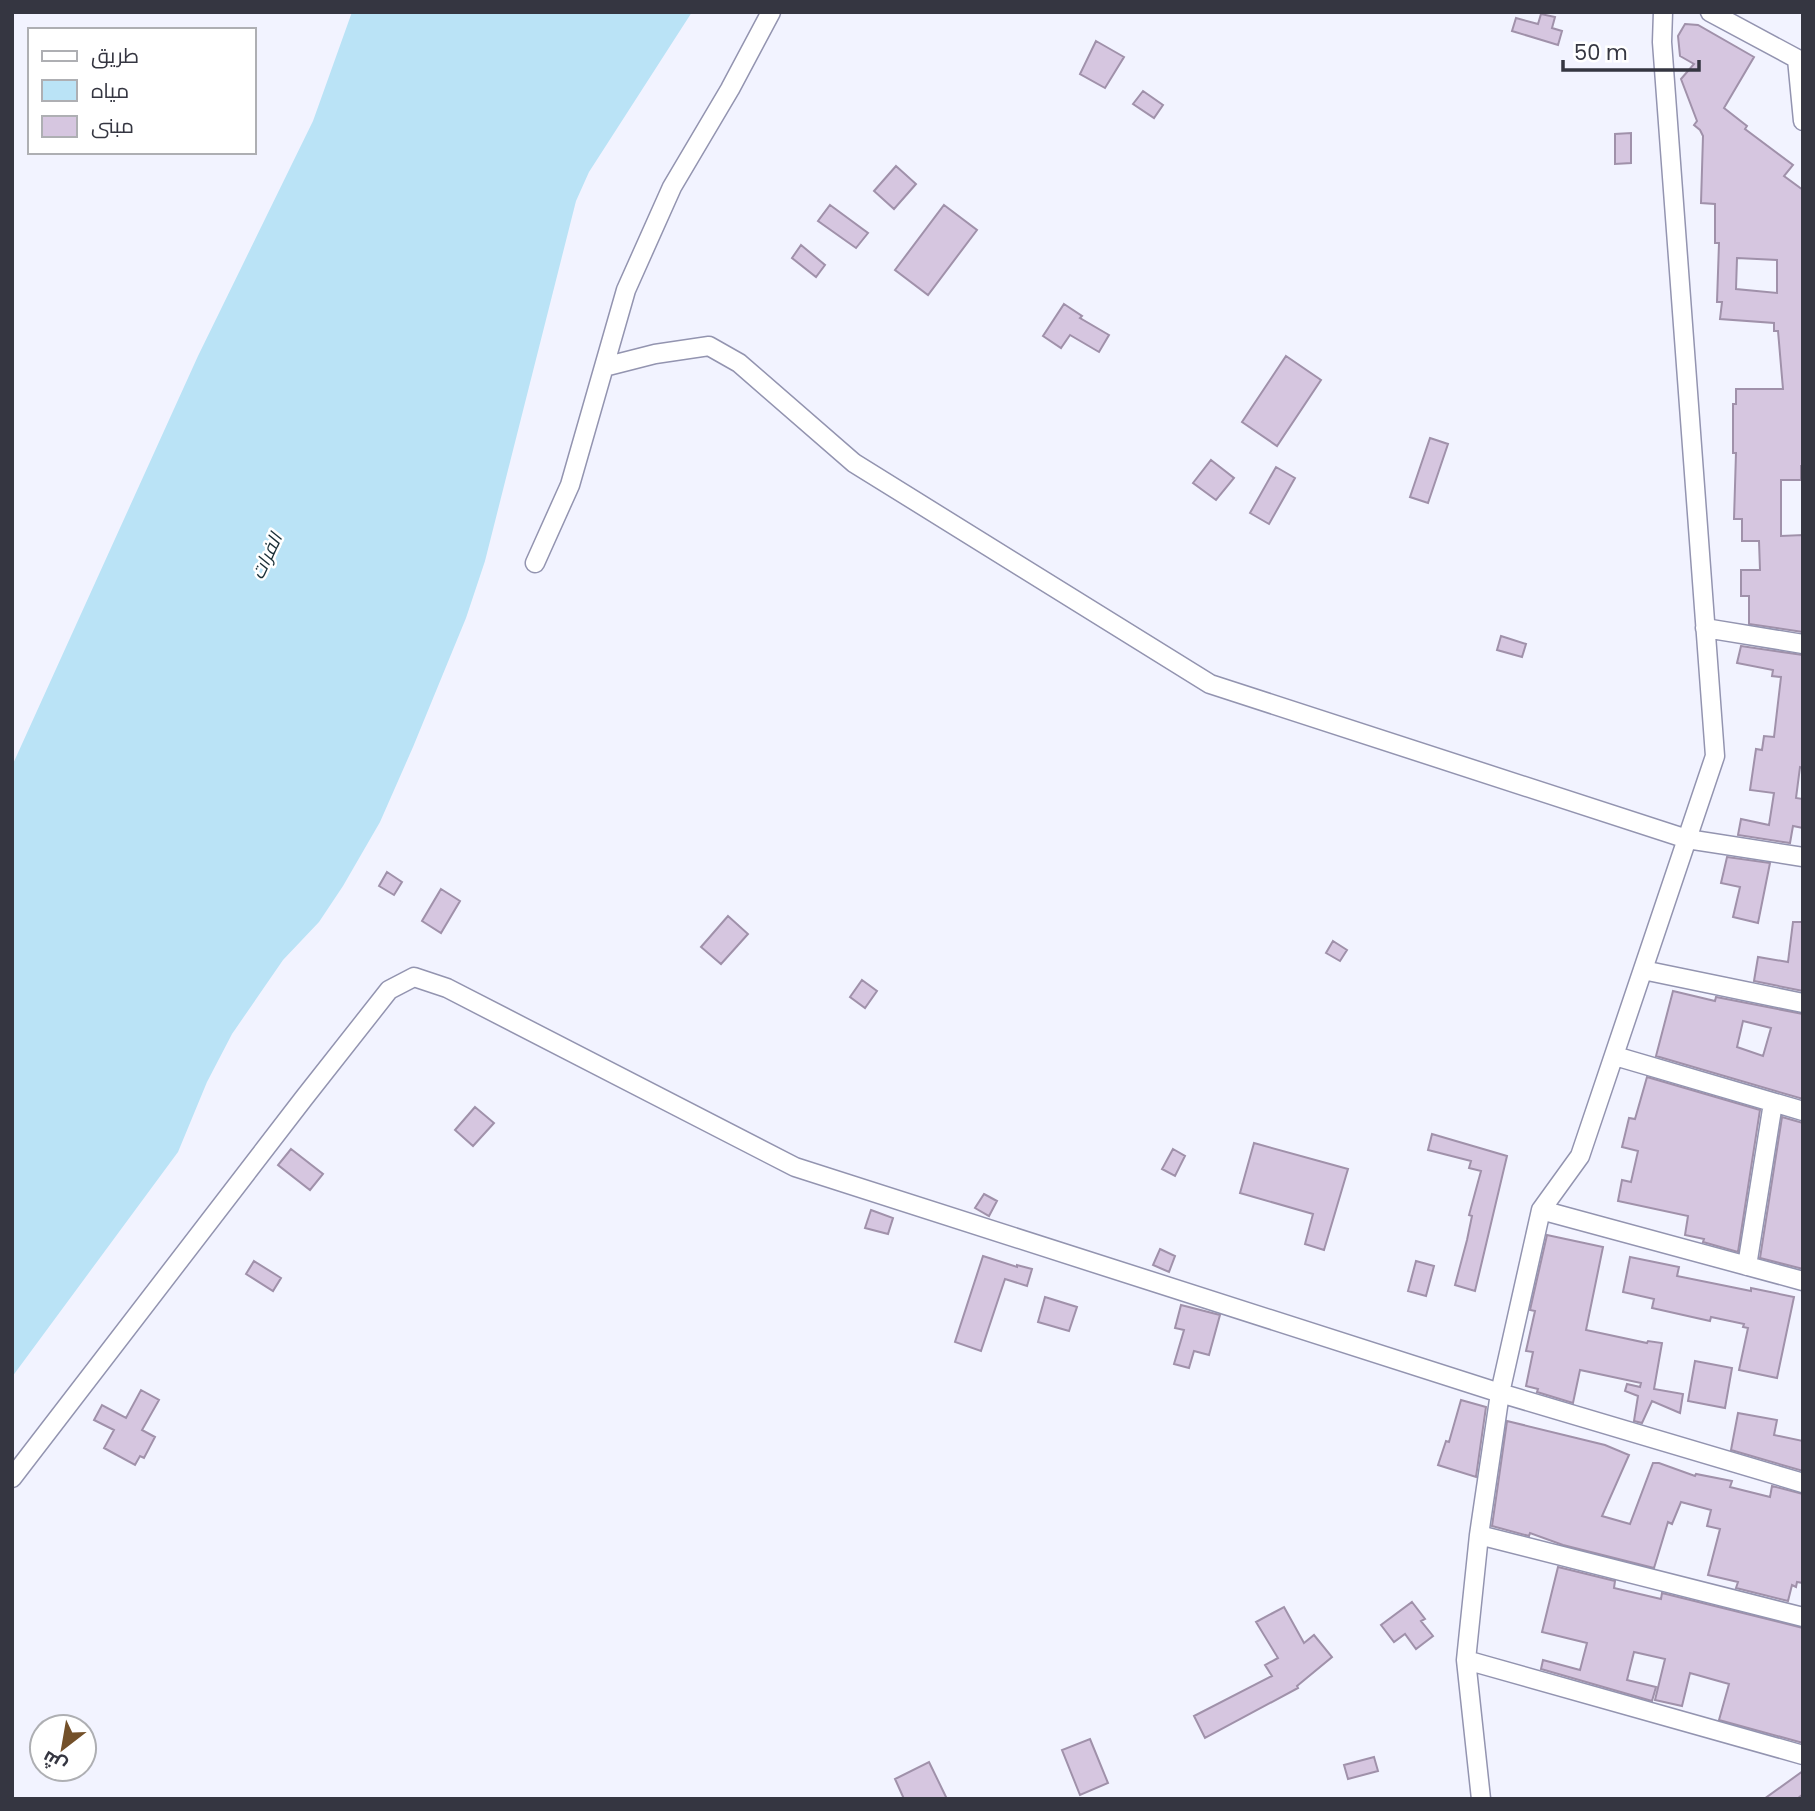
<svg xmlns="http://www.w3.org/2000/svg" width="1815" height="1811" viewBox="0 0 1815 1811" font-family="Poppins,Cairo,sans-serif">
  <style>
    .water { fill: #bae3f6 }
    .building { fill: #d6c6e0; stroke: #a091aa; stroke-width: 2; fill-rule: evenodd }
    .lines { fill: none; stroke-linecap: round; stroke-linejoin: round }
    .minor-casing { stroke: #9394b0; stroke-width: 21 }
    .minor { stroke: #fff; stroke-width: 18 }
    .labels { text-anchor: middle; stroke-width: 5; stroke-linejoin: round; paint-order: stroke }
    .water-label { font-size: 19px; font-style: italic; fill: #192e36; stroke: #fff }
  </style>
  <rect width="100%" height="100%" fill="#f2f3ff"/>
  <path class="water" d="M352 12H692L589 172 576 201 485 561 466 618 413 747 380 822 343 886 319 922 283 960 232 1034 207 1082 178 1152 12 1377V766L198 356 313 121Z"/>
  <path class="building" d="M1541 14 1555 17 1552 28 1562 31 1558 45 1512 31 1516 18 1538 24Z
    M1685 24 1698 25 1754 57 1724 108 1747 126 1745 129 1793 165 1784 176 1803 190V466H1801V480H1781V536L1803 535V632L1749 624V596H1741V570H1760L1759 541H1742V519H1734L1736 453H1733V404H1736V389H1783L1778 331H1774V323L1720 319 1722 302H1717L1719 243H1715V204L1701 203 1703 136 1700 130 1694 125 1697 121 1681 79 1694 64 1680 56 1678 36ZM1737 258 1777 260V293L1736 289Z
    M1096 41 1124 57 1105 88 1080 74Z
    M1143 91 1163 105 1154 118 1133 104Z
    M1631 133V163L1615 164V134Z
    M896 166 916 184 894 209 874 191Z
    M830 205 868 233 856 248 818 221Z
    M944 205 977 230 928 295 895 270Z
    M801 245 825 265 816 277 792 258Z
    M1064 304 1082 316 1080 318 1109 335 1099 352 1070 335 1061 348 1043 336Z
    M1286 356 1321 380 1277 446 1242 422Z
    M1430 438 1448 444 1428 503 1410 497Z
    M1211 460 1234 478 1216 500 1193 483Z
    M1276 467 1295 478 1269 524 1250 513Z
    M1501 636 1526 644 1522 657 1497 650Z
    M1741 646 1803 655V768L1800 767 1796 798 1803 799V828L1793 826 1790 843 1738 835 1741 819 1769 825 1774 793 1750 790 1756 749 1762 750 1764 736 1774 737 1781 677 1772 676 1773 670 1737 663Z
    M1727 857 1770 863 1758 923 1733 917 1740 887 1721 883Z
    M387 872 402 882 394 895 379 886Z
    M441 889 460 901 441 933 422 921Z
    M728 916 748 934 721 964 701 947Z
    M1793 922H1803V991L1754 981 1758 957 1788 962Z
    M1333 941 1347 950 1340 961 1326 953Z
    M862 980 877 991 865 1008 850 997Z
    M1673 991 1715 1001 1716 997 1803 1014V1099L1656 1056ZM1743 1021 1771 1028 1763 1056 1737 1047Z
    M1647 1077 1760 1110 1738 1252 1703 1242 1704 1239 1685 1235 1688 1216 1618 1201 1622 1180 1631 1182 1638 1151 1622 1147 1629 1118 1635 1119Z
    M475 1107 494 1123 473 1146 455 1130Z
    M1782 1117 1803 1123V1269L1760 1258Z
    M1432 1134 1507 1156 1475 1291 1455 1285 1467 1240 1472 1216 1469 1215 1481 1171 1469 1168 1471 1161 1428 1150Z
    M1254 1143 1348 1169 1324 1250 1305 1244 1313 1214 1240 1193Z
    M291 1149 323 1174 310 1190 278 1165Z
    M1173 1149 1185 1156 1175 1176 1162 1169Z
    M984 1194 997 1201 989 1216 975 1208Z
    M871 1210 893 1218 888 1234 865 1228Z
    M1547 1235 1603 1247 1586 1330 1647 1343 1648 1341 1662 1343 1654 1389 1683 1394 1680 1413 1652 1401 1642 1423 1634 1421 1638 1396 1625 1391 1627 1384 1640 1387 1641 1383 1580 1370 1573 1403 1537 1392 1538 1389 1526 1386 1533 1352 1526 1351 1535 1311 1530 1310Z
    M1160 1249 1175 1256 1169 1272 1153 1265Z
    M983 1256 1017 1267V1265L1032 1269 1027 1286 1005 1279 981 1351 955 1342Z
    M1630 1257 1679 1267 1677 1276 1751 1291V1288L1794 1297 1777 1378 1739 1370 1748 1328 1743 1327 1744 1324 1711 1317 1710 1321 1652 1308 1654 1299 1623 1292Z
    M254 1261 281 1278 273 1291 246 1274Z
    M1416 1261 1434 1266 1426 1296 1408 1291Z
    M1045 1297 1077 1307 1069 1331 1038 1322Z
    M1181 1305 1220 1315 1209 1355 1194 1351 1189 1368 1174 1364 1184 1330 1175 1328Z
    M1695 1361 1732 1368 1725 1408 1688 1401Z
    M141 1390 159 1400 142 1430 155 1437 144 1458 140 1456 135 1465 104 1448 114 1430 94 1420 102 1405 126 1418Z
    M1461 1400 1486 1407 1476 1477 1438 1465 1446 1441 1449 1442Z
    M1738 1413 1777 1420 1774 1435 1803 1441V1471L1731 1450Z
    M1507 1421 1605 1445 1629 1455 1602 1516 1630 1524 1653 1463H1659L1695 1476 1696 1474 1732 1481 1730 1487 1770 1497 1772 1486 1803 1494V1583L1797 1582 1796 1587 1792 1585 1788 1601 1736 1588 1738 1582 1708 1575 1720 1529 1707 1526 1711 1510 1681 1502 1672 1524 1668 1522 1654 1568 1563 1545 1530 1533 1529 1536 1492 1526Z
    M1558 1567 1615 1581 1614 1588 1661 1599 1662 1593 1803 1628V1743L1719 1720 1729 1684 1690 1673 1682 1706 1655 1700 1665 1659 1634 1652 1627 1680 1656 1687 1652 1701 1541 1669 1543 1660 1580 1670 1587 1643 1542 1632Z
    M1412 1602 1425 1619 1421 1621 1433 1636 1416 1649 1405 1634 1394 1642 1381 1625Z
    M1284 1607 1304 1643 1314 1635 1332 1657 1297 1686 1298 1688 1205 1738 1194 1716 1272 1676 1265 1665 1278 1658 1256 1622Z
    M1090 1739 1108 1783 1080 1795 1062 1750Z
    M1374 1757 1378 1771 1348 1779 1344 1765Z
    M929 1762 947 1799H904L895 1779Z
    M1803 1771V1794L1797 1799H1764Z"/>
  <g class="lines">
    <g class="minor-casing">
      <path id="minor" d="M1710 12 1803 62
        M1797 59 1803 121
        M604 367 655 354 709 346 739 363 854 463 1210 684 1687 839 1803 857
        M535 563 570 485 626 290 672 187 730 89 771 12
        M1705 628 1803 644
        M1643 970 1803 1003
        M1615 1056 1803 1111
        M1541 1210 1803 1281
        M1747 1266 1773 1103
        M12 1478 304 1098 389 990 414 977 447 988 795 1167 1500 1393 1803 1483
        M1479 1535 1803 1617
        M1466 1660 1803 1755
        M1481 1799 1466 1660 1479 1535 1500 1393 1541 1210 1580 1156 1715 756 1662 42 1663 12"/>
    </g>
    <use href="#minor" class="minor"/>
  </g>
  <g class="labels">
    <g class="water-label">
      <text transform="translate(266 556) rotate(-65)" y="7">الفرات</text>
    </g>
  </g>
  <rect width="1815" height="1811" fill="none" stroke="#353641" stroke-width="28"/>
  <rect x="28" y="28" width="228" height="126" fill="#ffffff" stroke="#aeafb3" stroke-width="2"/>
  <rect x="42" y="51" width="35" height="10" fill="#ffffff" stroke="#aeafb3" stroke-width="2"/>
  <text x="91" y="63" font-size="21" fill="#353641">طريق</text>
  <rect x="42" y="80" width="35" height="21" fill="#bae3f6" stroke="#aeafb3" stroke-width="2"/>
  <text x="91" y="98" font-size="21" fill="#353641">مياه</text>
  <rect x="42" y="116" width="35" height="21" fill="#d6c6e0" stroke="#aeafb3" stroke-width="2"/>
  <text x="91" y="133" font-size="21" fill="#353641">مبنى</text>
  <g transform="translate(63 1748) rotate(211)"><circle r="33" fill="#ffffff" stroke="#aeafb3" stroke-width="2"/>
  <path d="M0-5L12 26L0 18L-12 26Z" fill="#735029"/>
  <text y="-10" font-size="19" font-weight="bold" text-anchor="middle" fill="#353641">ش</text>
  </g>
  <path d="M1563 60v10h136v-10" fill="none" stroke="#353641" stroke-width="3.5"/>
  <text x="1574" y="60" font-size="21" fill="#353641" stroke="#ffffff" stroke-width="5" paint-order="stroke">50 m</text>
</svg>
